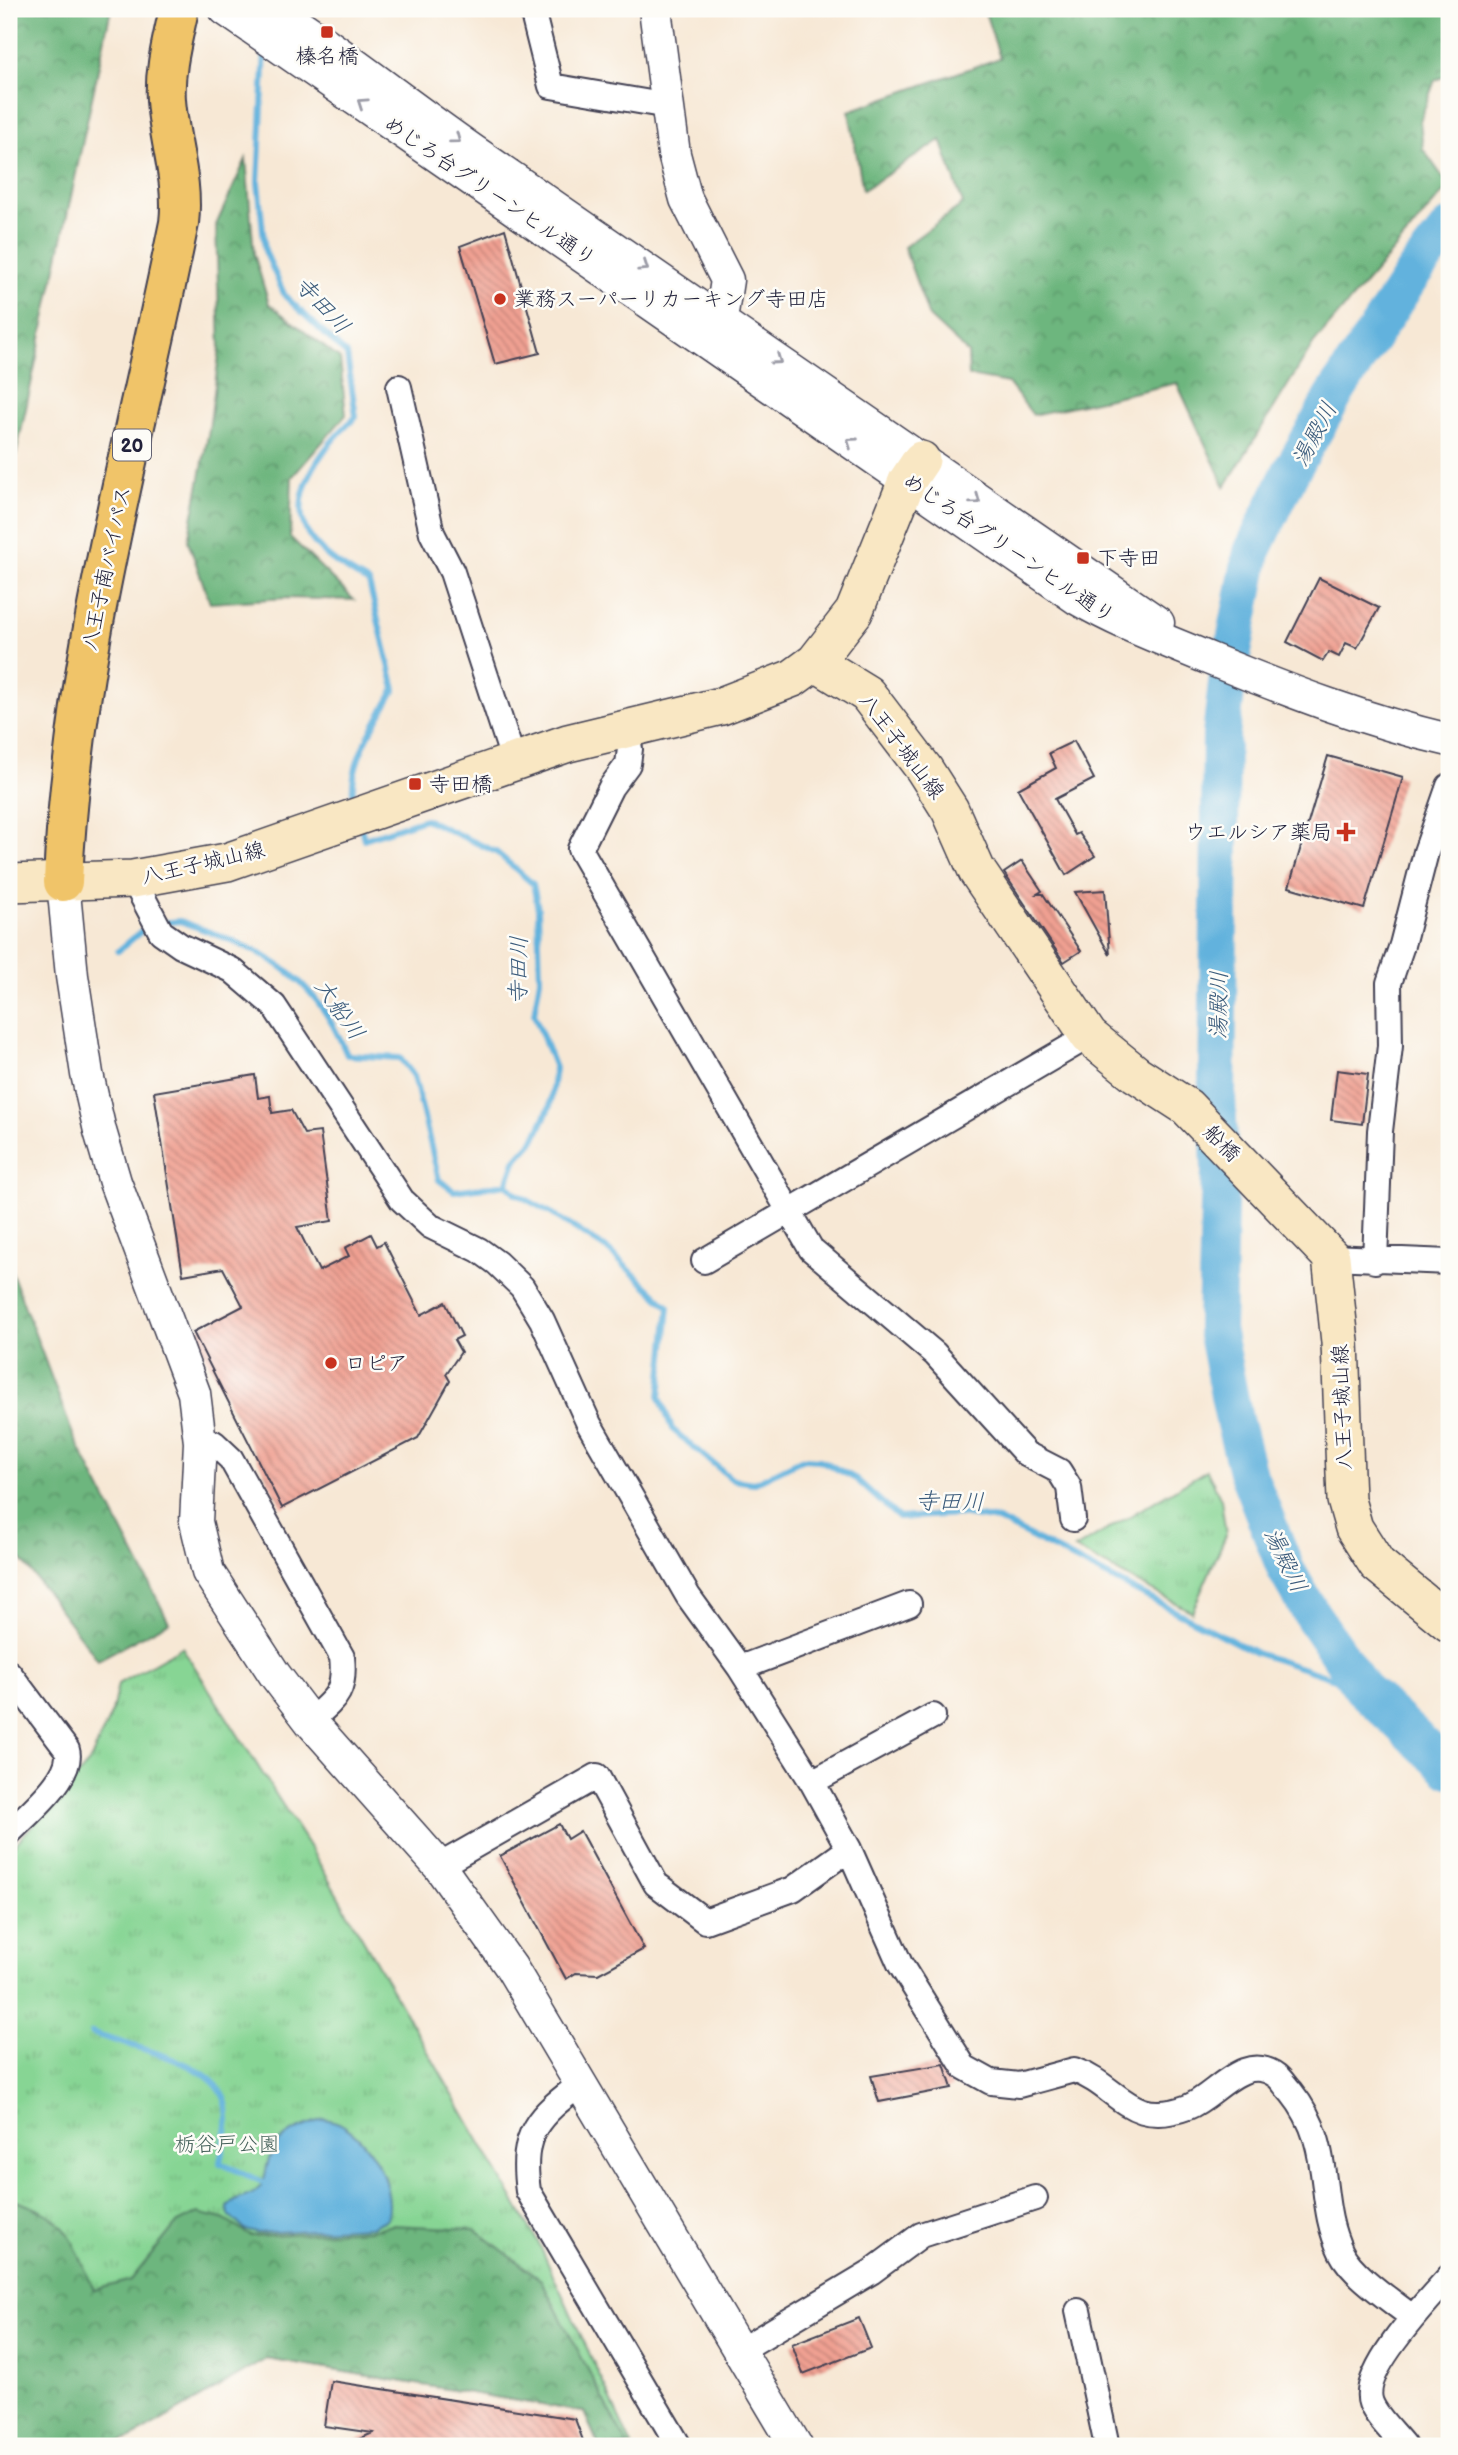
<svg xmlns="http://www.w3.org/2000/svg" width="1458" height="2455" viewBox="0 0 1458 2455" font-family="'Balsamiq Sans','Klee One',sans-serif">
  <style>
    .grass { fill: url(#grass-tufts); stroke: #547c68; stroke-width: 2 }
    .forest { fill: url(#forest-crowns); stroke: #486c5c; stroke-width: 2 }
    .water { fill: #62b2dd; stroke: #426a8c; stroke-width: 2 }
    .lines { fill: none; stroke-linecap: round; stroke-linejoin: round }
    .stream { stroke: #62b2dd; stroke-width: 6 }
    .river { stroke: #62b2dd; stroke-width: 38 }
    .building { fill: url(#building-back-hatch) }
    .minor-casing { stroke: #424052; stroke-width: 28 }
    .tertiary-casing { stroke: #424052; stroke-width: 35 }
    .secondary-casing { stroke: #424052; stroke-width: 40 }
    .trunk-casing { stroke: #424052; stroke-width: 42 }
    .minor { stroke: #fff; stroke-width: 24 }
    .tertiary { stroke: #fff; stroke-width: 32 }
    .secondary { stroke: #f9e7c3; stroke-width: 37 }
    .trunk { stroke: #f0c469; stroke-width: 38 }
    .oneway { stroke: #9c9ca7 }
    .poi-dot { fill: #c8321e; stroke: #fdfcf7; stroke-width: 2.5 }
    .labels { text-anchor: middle; stroke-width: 5; stroke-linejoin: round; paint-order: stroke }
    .shield { fill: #fdfcf7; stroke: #646373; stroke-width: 2 }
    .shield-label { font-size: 19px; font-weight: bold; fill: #22223b }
    .poi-label { font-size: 21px; fill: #22223b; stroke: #fdfcf7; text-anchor: start }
    .street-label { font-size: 21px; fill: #22223b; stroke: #fdfcf7 }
    .park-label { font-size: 21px; fill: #45615a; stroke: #fdfcf7 }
    .water-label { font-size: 23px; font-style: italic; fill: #3c5c7c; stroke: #fdfcf7 }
  </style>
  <defs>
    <pattern id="grass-tufts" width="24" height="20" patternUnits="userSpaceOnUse" patternTransform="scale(1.75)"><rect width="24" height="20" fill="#87d594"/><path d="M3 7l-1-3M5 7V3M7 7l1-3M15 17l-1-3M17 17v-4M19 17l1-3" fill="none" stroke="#74b780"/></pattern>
    <pattern id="forest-crowns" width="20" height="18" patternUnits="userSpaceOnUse" patternTransform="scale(1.75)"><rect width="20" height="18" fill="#6db67e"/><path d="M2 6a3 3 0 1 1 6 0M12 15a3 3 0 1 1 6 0" fill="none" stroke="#599468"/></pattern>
    <pattern id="building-back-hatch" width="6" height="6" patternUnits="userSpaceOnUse" patternTransform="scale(1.75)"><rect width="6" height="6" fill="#f0a092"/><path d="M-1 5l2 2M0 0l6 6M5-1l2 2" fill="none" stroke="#c28278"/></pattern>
  </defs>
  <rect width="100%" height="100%" fill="#fdfcf7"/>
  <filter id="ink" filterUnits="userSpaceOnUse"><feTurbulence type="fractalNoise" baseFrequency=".0143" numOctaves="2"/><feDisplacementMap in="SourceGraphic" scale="14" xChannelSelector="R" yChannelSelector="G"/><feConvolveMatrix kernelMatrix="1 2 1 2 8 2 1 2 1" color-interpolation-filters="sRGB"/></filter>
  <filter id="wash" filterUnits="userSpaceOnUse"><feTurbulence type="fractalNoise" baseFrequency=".00686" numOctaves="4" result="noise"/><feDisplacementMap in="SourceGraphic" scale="28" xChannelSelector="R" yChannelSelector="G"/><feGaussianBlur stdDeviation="1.57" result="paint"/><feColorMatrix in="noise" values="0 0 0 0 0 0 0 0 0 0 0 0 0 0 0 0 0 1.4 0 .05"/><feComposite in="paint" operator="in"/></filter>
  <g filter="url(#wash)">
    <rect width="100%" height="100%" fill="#f7e8d5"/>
    <path class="grass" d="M1207 1470 1221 1499 1226 1535 1192 1612 1075 1549Z
      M182 1647 312 1851 539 2244 632 2446H599L584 2412 267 2359 131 2438 104 2446H9V1851L89 1763 112 1712 118 1684Z"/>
    <path class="forest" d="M9 9H111L9 488Z
      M984 9H1449V75L1435 80 1420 121 1423 149 1449 186 1314 343 1225 487 1177 383 1033 415 1008 383 969 376 968 353 929 317 904 247 963 204 941 140 863 190 849 111 1000 58Z
      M246 159 254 254 269 304 340 359 346 415 292 477 290 537 354 600 286 598 210 603 188 541 209 430 220 348 216 225Z
      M9 1265 74 1437 169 1622 98 1660 9 1543Z
      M9 2199C71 2216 70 2236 94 2290L131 2280 176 2224 198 2213 223 2219 251 2236 370 2230 392 2225 475 2229 541 2280 628 2446H599L584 2412 267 2359 131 2438 104 2446H9Z"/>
    <path class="water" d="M324 2119C362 2122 398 2185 387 2219L371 2227 257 2233 245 2230 229 2215 228 2207C237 2196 247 2199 256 2191 264 2184 265 2176 267 2166 274 2136 297 2128 324 2119Z"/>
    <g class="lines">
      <path class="stream" d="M265 49 258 182 265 251 285 296 347 355 356 417C325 444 280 500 313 541 328 560 349 571 369 583L395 689C376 724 344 766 355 807
        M361 827 364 839 425 819 496 852 533 884 538 909 540 979 534 1014 555 1068 550 1106 534 1140 515 1161 507 1184 515 1193 551 1213 607 1249 669 1307 660 1397 672 1429 733 1480 754 1483 803 1459 820 1460 856 1479 899 1518 959 1514 998 1520 1256 1653 1362 1688
        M162 923 180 921C263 951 312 969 347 1055L400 1058 414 1076 439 1180 454 1191 507 1184
        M118 951 144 929 152 926
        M92 2033C130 2048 216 2060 226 2103 231 2122 223 2144 220 2163L263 2182"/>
      <path class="river" d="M1449 228 1414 272 1338 389 1290 473 1252 552 1227 683 1221 735 1217 1096 1220 1168 1216 1329 1234 1420 1247 1471 1286 1570 1312 1615 1362 1688 1449 1769"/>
    </g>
    <g id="blocks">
      <path class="building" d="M505 229 540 353 495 364 460 246Z
        M1319 578 1379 608 1357 648 1346 643 1339 657 1329 652 1323 661 1287 642Z
        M1074 741 1094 779 1055 799 1075 835 1079 833 1095 856 1066 875 1018 789 1056 768 1049 753Z
        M1328 756 1403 777 1364 909 1289 887Z
        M1022 861 1042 891 1037 894H1043L1081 951 1064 962 1004 873Z
        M1105 890 1110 955 1075 892Z
        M1337 1070 1368 1074 1362 1124 1331 1120Z
        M255 1075 258 1098 270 1096 272 1113 291 1110 304 1134 320 1132 332 1221 297 1227 319 1271 349 1256 345 1248 371 1234 377 1246 384 1242 421 1315 445 1302 462 1336 454 1340 461 1352 446 1374 450 1381 418 1438 282 1508 193 1332 243 1306 223 1268 183 1275 154 1092Z
        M559 1824 567 1839 580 1831 644 1949 598 1974 576 1973 566 1979 500 1856Z
        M944 2064 952 2088 879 2102 871 2076Z
        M859 2318 871 2348 803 2374 792 2344Z
        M331 2381 575 2419 585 2446H343L373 2433 324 2426Z"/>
    </g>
  </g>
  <g filter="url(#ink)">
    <use href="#blocks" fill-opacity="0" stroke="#424052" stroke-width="2"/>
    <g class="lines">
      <g class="minor-casing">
        <path id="minor" d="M534 18 551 86 668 106
          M399 387 432 533 452 572 514 762
          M625 728 630 749 628 764 611 787 580 849 811 1249 935 1354 1026 1454 1059 1471 1069 1487 1073 1519
          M133 879 161 932 181 946 232 970 274 1006 402 1200 430 1226 479 1250 497 1263 522 1287 542 1320 589 1424 688 1596 740 1668 812 1782 849 1849 900 1964 964 2067 991 2082 1019 2085 1074 2070C1119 2086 1129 2129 1188 2107 1216 2096 1244 2051 1277 2076 1282 2080 1286 2087 1291 2092 1336 2147 1315 2199 1341 2252 1352 2275 1392 2301 1412 2317
          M1331 1257 1449 1262
          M704 1261 1089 1036
          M1375 1261 1380 1131 1390 1046 1389 983 1402 945 1426 852 1449 786
          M200 1442 214 1443 231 1459 342 1657C346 1693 335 1699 310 1721
          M740 1668 909 1604
          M9 1673 67 1750C75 1776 27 1814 9 1833
          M812 1782 933 1716
          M439 1866 597 1776 656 1884 705 1921 793 1889 849 1849
          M582 2083C537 2117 520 2132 528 2191L679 2446
          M1078 2311 1107 2446
          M739 2351 871 2272 921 2235 1035 2198
          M1404 2446C1394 2433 1377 2418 1371 2403 1359 2372 1429 2299 1449 2277"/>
      </g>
      <g class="tertiary-casing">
        <path id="tertiary" d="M225 9 1078 599C1121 624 1165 640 1210 659 1289 691 1366 721 1449 740
          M275 9C346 55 412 109 482 157 707 312 932 468 1158 623
          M655 9 674 154 686 199 727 280 718 339
          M63 882 72 976 87 1074 100 1131 115 1182 194 1393 200 1442 196 1522 208 1572 275 1675 310 1721 439 1866 511 1967 796 2446"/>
      </g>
      <g class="secondary-casing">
        <path id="secondary" d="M815 662 867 694 924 769 950 810 977 871 1089 1036 1136 1074 1187 1107 1331 1257 1340 1342 1346 1500 1354 1528 1377 1564 1449 1623
          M9 883 133 879 227 862 568 743 721 706 793 678 815 662 854 612 907 481 921 460"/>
      </g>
      <g class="trunk-casing">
        <path id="trunk" d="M63 882C72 659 135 442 179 223 184 180 169 142 166 100 164 69 173 38 179 9"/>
      </g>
      <use href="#minor" class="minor"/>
      <use href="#tertiary" class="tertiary"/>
      <use href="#secondary" class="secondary"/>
      <use href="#trunk" class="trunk"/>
    </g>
    <defs><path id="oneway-chevron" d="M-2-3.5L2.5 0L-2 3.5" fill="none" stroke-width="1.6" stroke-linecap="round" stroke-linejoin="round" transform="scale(1.75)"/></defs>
    <g class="oneway">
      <use href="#oneway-chevron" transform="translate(362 103) rotate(-146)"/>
      <use href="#oneway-chevron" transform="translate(456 139) rotate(36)"/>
      <use href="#oneway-chevron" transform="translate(644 267) rotate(34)"/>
      <use href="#oneway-chevron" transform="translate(777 360) rotate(35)"/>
      <use href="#oneway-chevron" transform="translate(851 442) rotate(-145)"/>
      <use href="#oneway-chevron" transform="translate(976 500) rotate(36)"/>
    </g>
  </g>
  <g class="poi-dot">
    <rect x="320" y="25" width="14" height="14" rx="3.5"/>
    <circle cx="500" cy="299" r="7"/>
    <rect x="1076" y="551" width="14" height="14" rx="3.5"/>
    <rect x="408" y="777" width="14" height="14" rx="3.5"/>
    <path d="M1342.5 821.5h7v7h7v7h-7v7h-7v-7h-7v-7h7z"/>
    <circle cx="331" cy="1363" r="7"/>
  </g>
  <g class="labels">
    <rect class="shield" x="113" y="429.5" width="38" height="31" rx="5"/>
    <g class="shield-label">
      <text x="132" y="452">20</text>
    </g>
    <g class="poi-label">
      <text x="327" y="63" text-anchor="middle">榛名橋</text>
      <text x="514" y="306">業務スーパーリカーキング寺田店</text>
      <text x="1097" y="565">下寺田</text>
      <text x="429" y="791">寺田橋</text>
      <text x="1332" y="839" text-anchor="end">ウエルシア薬局</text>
      <text x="345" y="1370">ロピア</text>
    </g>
    <g class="street-label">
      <text transform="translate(490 191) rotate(34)" y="7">めじろ台グリーンヒル通り</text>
      <text transform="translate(1009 548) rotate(34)" y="7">めじろ台グリーンヒル通り</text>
      <text transform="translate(106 568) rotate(-78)" y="7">八王子南バイパス</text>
      <text transform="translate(902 746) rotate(53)" y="7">八王子城山線</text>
      <text transform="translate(203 863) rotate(-13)" y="7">八王子城山線</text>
      <text transform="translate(1222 1143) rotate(45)" y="7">船橋</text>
      <text transform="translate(1342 1407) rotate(-92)" y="7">八王子城山線</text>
    </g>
    <g class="park-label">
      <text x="227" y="2151">栃谷戸公園</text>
    </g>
    <g class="water-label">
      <text transform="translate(323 305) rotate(47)" y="8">寺田川</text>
      <text transform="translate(1314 434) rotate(-62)" y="8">湯殿川</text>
      <text transform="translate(518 970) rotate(-89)" y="8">寺田川</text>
      <text transform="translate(1218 1005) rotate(-89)" y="8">湯殿川</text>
      <text transform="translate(340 1009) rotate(55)" y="8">大船川</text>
      <text transform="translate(950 1501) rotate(1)" y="8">寺田川</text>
      <text transform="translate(1286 1560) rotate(64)" y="8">湯殿川</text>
    </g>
  </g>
  <rect width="1458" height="2455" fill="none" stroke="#fdfcf7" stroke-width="35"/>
</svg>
